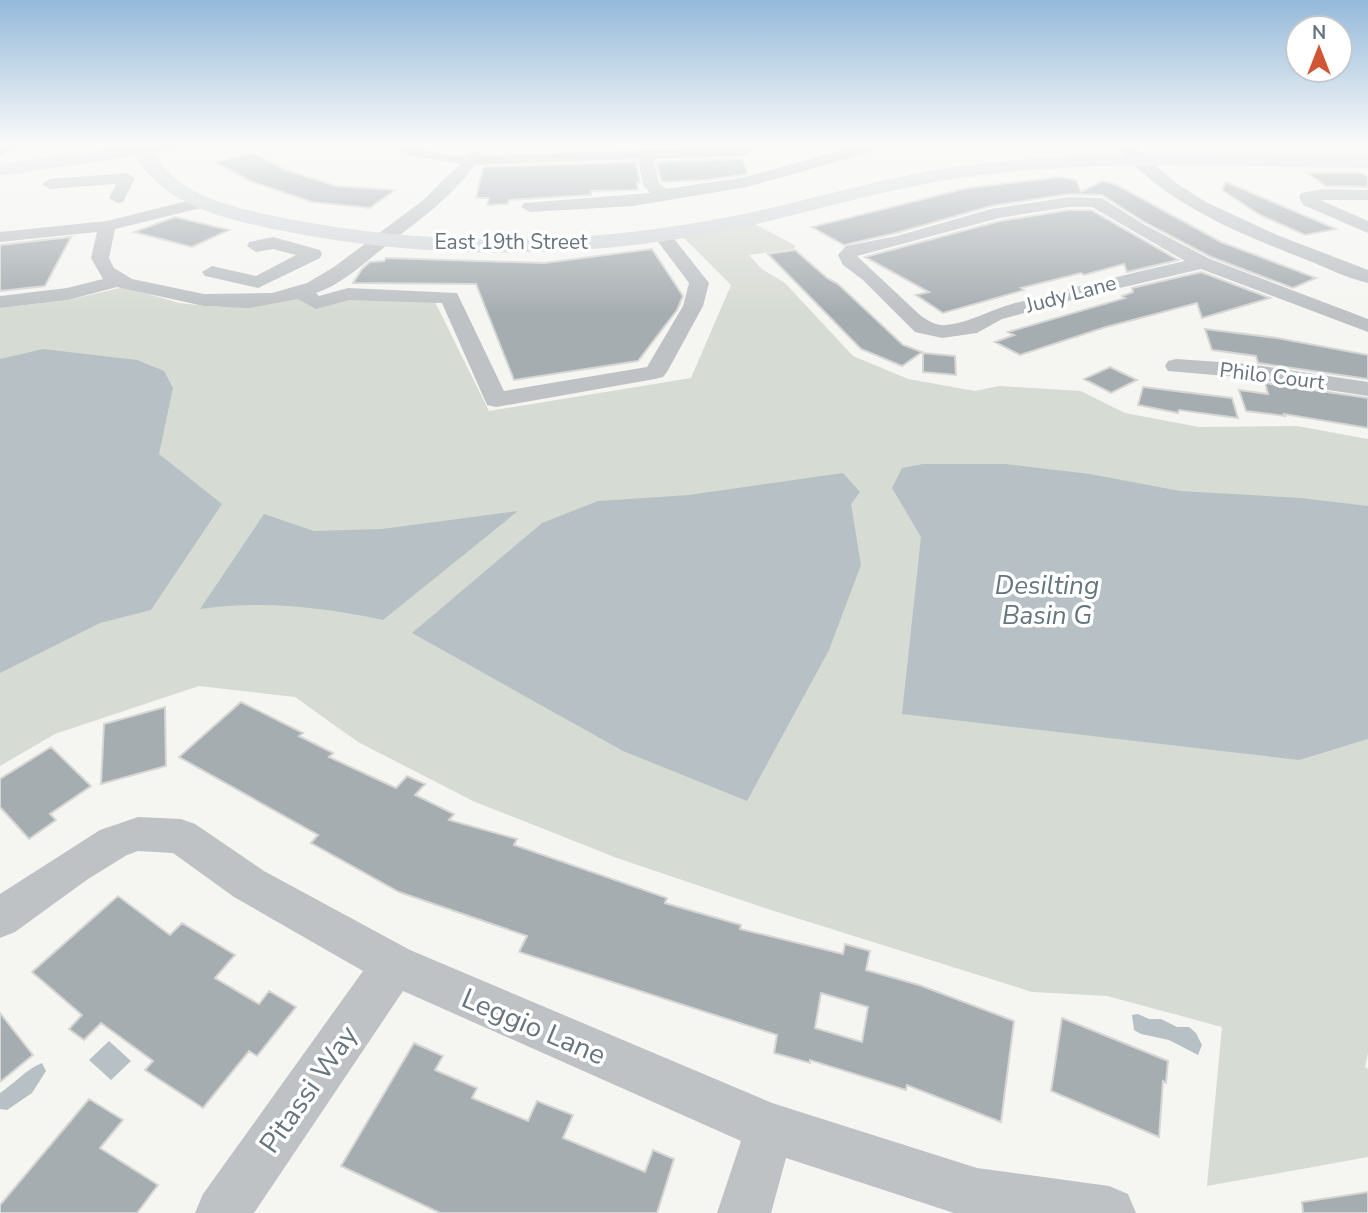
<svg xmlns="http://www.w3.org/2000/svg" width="1368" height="1213" viewBox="0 0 1368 1213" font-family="'Nunito Sans',sans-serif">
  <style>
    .green { fill: #d6dbd3 }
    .water { fill: #b7c1c5 }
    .building { fill: #a6adb1; stroke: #d6d6d4; stroke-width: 2; fill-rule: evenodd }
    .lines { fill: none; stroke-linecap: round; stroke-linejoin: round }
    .minor { fill: #bec2c5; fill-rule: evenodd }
    .major { fill: #d2d6d9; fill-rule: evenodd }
    .labels { text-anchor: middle; stroke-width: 7; stroke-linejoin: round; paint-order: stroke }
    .far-street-label { font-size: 21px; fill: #67757f; stroke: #fff }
    .water-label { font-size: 26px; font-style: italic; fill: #63767c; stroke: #fff }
    .near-street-label { font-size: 28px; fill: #67757f; stroke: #fff }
  </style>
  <rect width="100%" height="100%" fill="#f5f5f2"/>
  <path class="green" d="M753 223 796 246 793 249 749 255 762 269 785 283 853 356 908 379 975 391 999 386 1081 391 1125 413 1199 427 1297 426 1368 439V1053L1365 1067 1368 1069V1157L1207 1186 1222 1027 1107 996 1032 992 771 910 617 858 473 801 358 742 295 697 199 686 55 734 0 766V308L69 300 124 287 179 303 216 307 300 297 435 302 489 411 691 378 731 285 683 237Z"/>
  <path class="water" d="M43 349 137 360 164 371 173 388 159 454 222 504 151 610 100 623 0 673V359Z
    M923 464H1005L1090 474 1180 491 1301 498 1368 506V739L1299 760 902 714 921 537 892 488 902 468Z
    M843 473 860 492 851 504 861 565 829 650 747 801 623 751 412 633 542 523 598 501 689 495Z
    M518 511 383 620C323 607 261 600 200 609L264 514 314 531 382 529Z
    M1138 1014 1149 1019H1161L1177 1027H1189L1196 1033 1202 1045 1198 1055 1169 1040 1141 1034 1134 1030 1132 1015Z
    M109 1041 131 1061 111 1080 89 1060Z
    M42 1063 46 1071 32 1093 7 1110 0 1109V1093C14 1084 26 1069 42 1063Z"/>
  <path class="building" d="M253 153 285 170 336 186 395 190 370 208 312 202 250 181 215 162Z
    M742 159 748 174 706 180 662 182 656 162Z
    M636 162 640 183H637L638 190 591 191V195L509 200 508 204 487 205 489 198H476L483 167Z
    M1307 173H1361L1368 177V187L1326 186Z
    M1060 177 1076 180 1081 192 1102 181 1115 184 1221 242 1316 278 1293 288 1211 257 1144 222 1102 195 1069 194 991 206 896 233 844 245 812 227 968 188Z
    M1226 182 1336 229 1305 235 1260 215 1222 190Z
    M1069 210H1091L1178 260 1127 272 1124 264 1084 275 1081 273 1021 288 1024 290 943 313 916 295 929 292 865 257 1000 221Z
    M175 217 229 230 192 247 134 232Z
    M71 237 45 286 0 291V245Z
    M652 249 683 296 677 310 638 361 514 380 476 284 353 283 362 269 370 262 384 261 386 258 544 263Z
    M795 250 827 278 838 284 903 345 922 352 902 366 861 349 768 254Z
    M1201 272 1270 298 1202 318 1197 303 1106 327 1020 355 995 342 1014 335 1008 332 1125 298 1122 296 1133 292 1132 288Z
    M1205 329 1277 338 1368 355V379L1258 363 1256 356 1212 350Z
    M923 353 955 356 956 375 923 372Z
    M1110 367 1137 380 1111 393 1084 379Z
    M1265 383 1368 398V428L1284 414 1285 416 1246 411 1239 390 1268 394Z
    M1143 387 1232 398 1238 418 1179 410 1178 413 1138 405Z
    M241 702 303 733 299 736 333 753 329 757 396 788 407 776 425 784 415 795 454 814 449 820 517 839 514 845 667 898 665 903 741 925 740 929 843 954 845 944 870 951 866 970 919 985 1014 1021 1001 1122 907 1085 906 1090 810 1060V1063L774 1053 777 1035 519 952 527 936 399 892 311 843 318 835 179 757ZM821 993 868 1007 862 1042 815 1028Z
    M165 707 166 766 101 784 104 724Z
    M51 747 91 786 50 814 56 820 29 839 0 807V779Z
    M118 896 170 935 182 923 235 955 215 978 259 1004 269 991 296 1007 257 1056 249 1051 203 1108 145 1070 153 1061 101 1023 84 1040 69 1029 82 1015 32 972Z
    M0 1013 33 1055 0 1082Z
    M1062 1018 1168 1061 1166 1083 1163 1081 1159 1137 1051 1091Z
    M414 1043 443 1056 435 1070 477 1088 472 1098 528 1121 537 1101 573 1115 563 1138 645 1172 653 1150 674 1159 657 1213H440L341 1166Z
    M89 1099 123 1120 100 1148 158 1185 137 1213H0V1205Z
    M1368 1192V1213H1303L1302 1202Z"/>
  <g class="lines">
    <path class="minor" d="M5 143H24L0 156V145Z
      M71 143C65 150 48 151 42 144Z
      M387 143C409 143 446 159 464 155 468 155 471 152 474 151L482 156 739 147V143H753L752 152 742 156 653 159 659 183 666 189 746 177 865 143H885L864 154 747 187 633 206 530 212 521 207 524 203 650 193 643 185 638 159 475 165C451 198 418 221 387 245 365 262 343 284 316 293L319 296 348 288 457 293 504 391 647 367 683 306 689 283 653 235 662 230 668 231 709 283 703 306 667 372 663 377 655 379 496 407 487 405 442 303 349 300 316 309 298 299 249 308 204 306 117 287 68 300 0 308V296L67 288 103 279 91 258 97 232 0 242V232L107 221 203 197 209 198 211 202 209 206 115 229 109 258 114 268 132 279 204 294 272 293 307 283 334 267 422 201 460 164 411 156Z
      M1114 143H1130L1176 183 1206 202 1277 235 1368 270V283C1347 278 1327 268 1307 260 1238 233 1162 203 1114 143Z
      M127 173 135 178 123 202 117 203 109 198 116 184 50 189 42 184 50 179Z
      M1323 189 1368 190V200H1320L1368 221V233L1303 205 1299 197 1301 193Z
      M1069 197 1102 198 1143 224 1210 259 1368 319V332L1201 269 1090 295 1002 319 977 333 942 338 915 332 863 280 843 265 838 255 846 246 897 236 991 209ZM1069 207H1092L1185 261C1127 274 1070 288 1012 304 990 310 969 323 946 325 936 326 929 321 921 316L857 256 999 218Z
      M273 237 320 250 322 254 320 258 258 288 205 276 202 272 212 266 256 276 296 255 273 249 256 252 247 246 249 242Z
      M1176 359 1249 364 1368 382V396L1249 378 1168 371 1165 366 1168 361Z
      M138 817 181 819 195 824 264 871 410 950 772 1103 977 1168 1109 1186 1128 1194 1136 1213H954L786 1158 771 1213H717L741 1141 403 991 254 1213H195L203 1194 363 971 234 897 173 853 138 851 127 855 88 879 15 932 0 938V894L100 830Z"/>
    <path class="major" d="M130 143H197L188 148 154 153C178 197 239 209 284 218 425 246 571 246 712 220 798 205 882 176 969 165 1101 149 1235 155 1368 156V168C1235 167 1100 159 968 177 882 188 799 217 714 233 569 260 421 259 278 230 227 219 163 206 136 156L0 176V164L131 146Z"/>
  </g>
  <linearGradient id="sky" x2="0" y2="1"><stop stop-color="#94b9da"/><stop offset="0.46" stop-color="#fafaf9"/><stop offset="1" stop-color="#fafaf9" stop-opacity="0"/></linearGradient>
  <rect width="1368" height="313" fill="url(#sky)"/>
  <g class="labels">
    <g class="far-street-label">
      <text x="511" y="249">East 19th Street</text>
      <text transform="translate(1071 294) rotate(-15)" y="7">Judy Lane</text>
      <text transform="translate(1272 376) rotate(7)" y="7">Philo Court</text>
    </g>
    <g class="water-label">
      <text x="1047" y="594">Desilting<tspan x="1047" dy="30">Basin G</tspan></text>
    </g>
    <g class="near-street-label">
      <text transform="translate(534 1026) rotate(23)" y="10">Leggio Lane</text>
      <text transform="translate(308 1089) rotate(-55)" y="10">Pitassi Way</text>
    </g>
  </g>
  <g transform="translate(1319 49)"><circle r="33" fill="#ffffff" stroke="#c2c8cc" stroke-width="2"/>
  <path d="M0-5L12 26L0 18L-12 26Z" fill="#d05636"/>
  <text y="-10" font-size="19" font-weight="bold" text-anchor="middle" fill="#67757f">N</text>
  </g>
</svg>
